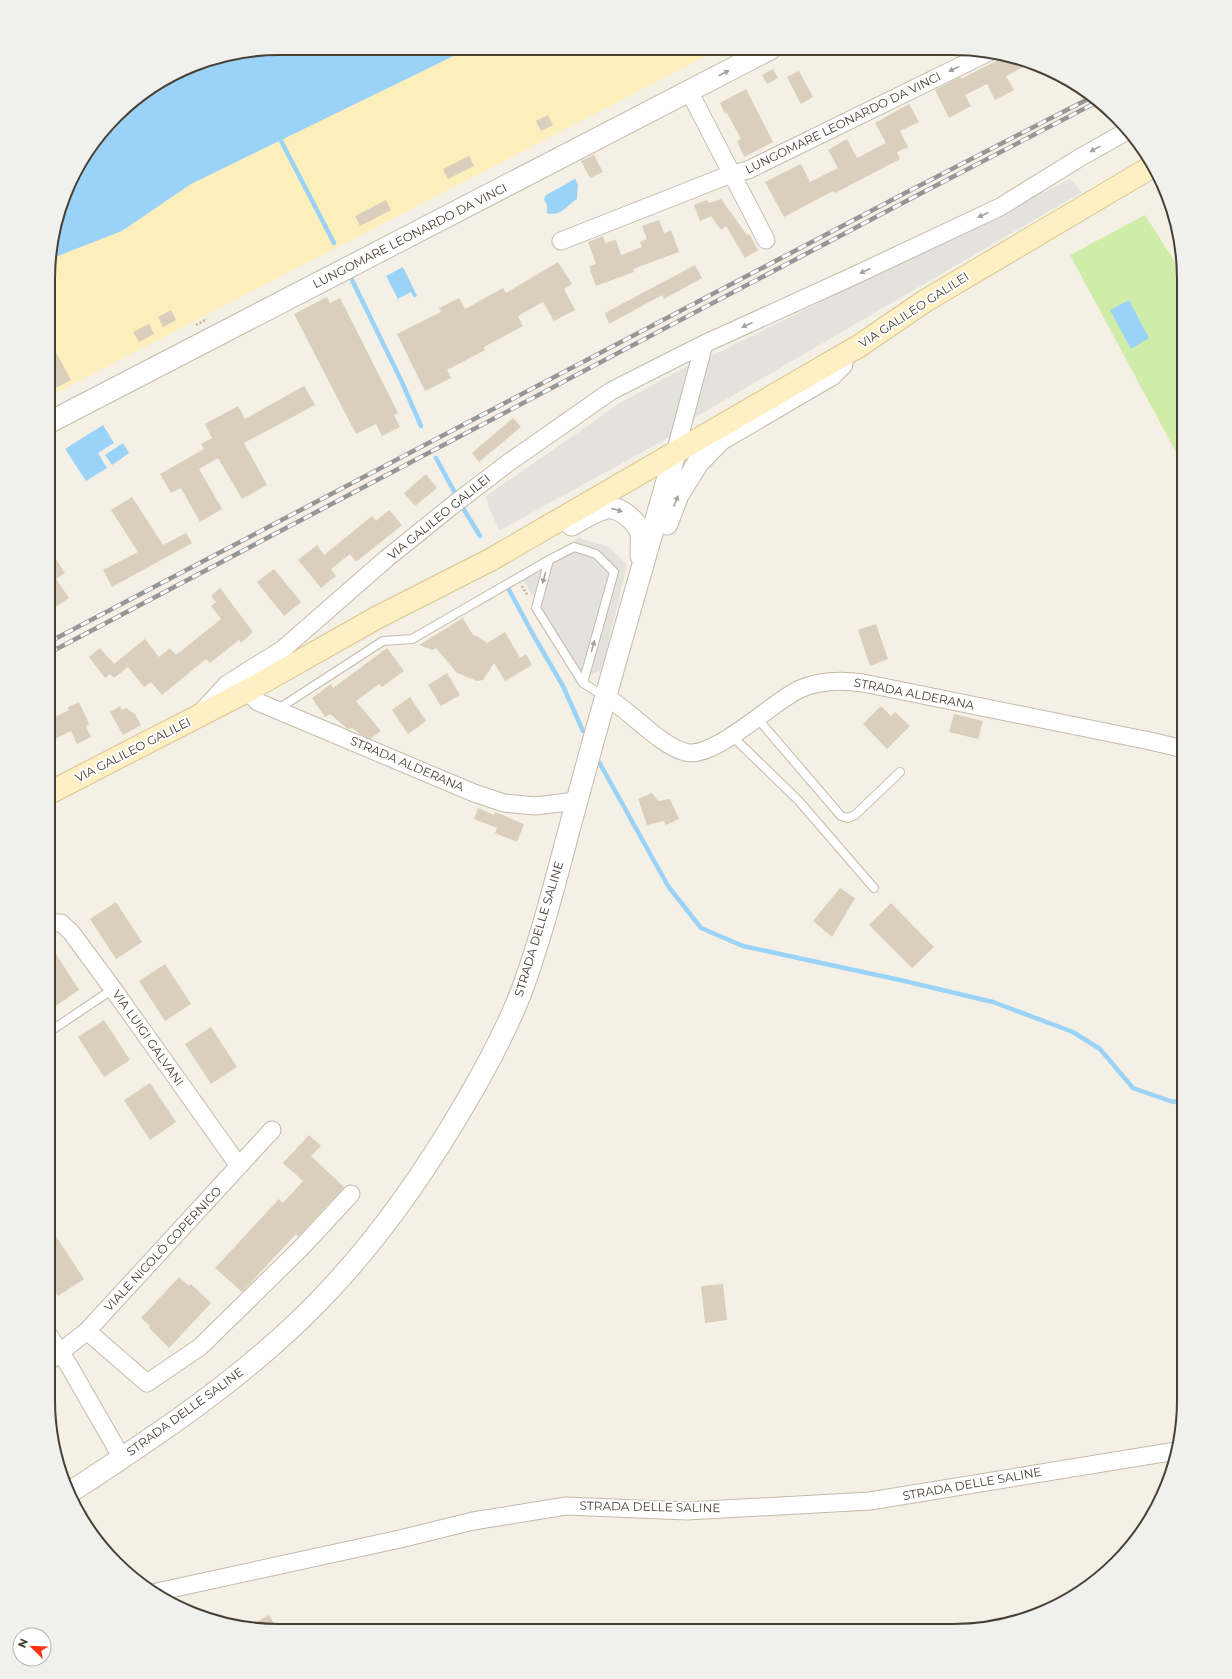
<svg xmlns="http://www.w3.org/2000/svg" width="1232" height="1679" viewBox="0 0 1232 1679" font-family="Montserrat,sans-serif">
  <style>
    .green { fill: #cfeda9 }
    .sand { fill: #fdefbc }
    .parking { fill: #e5e2de }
    .water { fill: #9bd3f8 }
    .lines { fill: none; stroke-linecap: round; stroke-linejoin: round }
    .stream { stroke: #9bd3f8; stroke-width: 4.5 }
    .building { fill: #dacebc }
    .service-casing { stroke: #c4baaa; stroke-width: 10 }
    .minor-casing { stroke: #c4baaa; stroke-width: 19 }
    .tertiary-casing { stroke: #c4baaa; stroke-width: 23 }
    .secondary-casing { stroke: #d9c590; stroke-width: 24 }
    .path { stroke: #c4b396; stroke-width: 2.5; stroke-dasharray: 2 2; stroke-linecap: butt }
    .service { stroke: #fff; stroke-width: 8 }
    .minor { stroke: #fff; stroke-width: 17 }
    .tertiary { stroke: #fff; stroke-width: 21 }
    .secondary { stroke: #fff0c4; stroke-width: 22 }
    .rail-casing { stroke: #969696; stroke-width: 4.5 }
    .rail { stroke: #fff; stroke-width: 3; stroke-dasharray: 9; stroke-linecap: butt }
    .oneway { fill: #a4a09a }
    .labels { text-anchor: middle; stroke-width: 4; stroke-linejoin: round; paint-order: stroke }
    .street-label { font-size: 12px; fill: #484034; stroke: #fff }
    .rim { fill: none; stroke: #484034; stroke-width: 2 }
  </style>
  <rect width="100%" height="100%" fill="#f4f0e5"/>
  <path class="green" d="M1145 215 1184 276V467L1070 255Z"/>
  <path class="sand" d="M468 49H720L50 396V259L122 231 191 184Z"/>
  <path class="parking" d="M1070 179 1082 192 694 418 709 357Z
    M693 363 671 436 499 531 485 497 623 401Z
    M579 538 609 547 627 565 602 669 585 679 521 577Z"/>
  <path class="water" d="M279 48 468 49 191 184 122 231 50 259V249L79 164 127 105 205 60Z
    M575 179 578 184 577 199C568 205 558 218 547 213V205L544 199 546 195Z
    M403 267 417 296 414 298 411 292 398 299 386 276Z
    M1129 300 1149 338 1131 349 1110 310Z
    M103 425 114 443 98 453 107 468 86 481 65 449Z
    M123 443 129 453 112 465 105 455Z"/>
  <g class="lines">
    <path class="stream" d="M278 135 334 243
      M352 280 401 380 421 426
      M436 458 455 493
      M463 508 480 536
      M508 588 535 638 563 686 583 731
      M599 762 668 886 701 928 743 946 900 980 993 1002 1073 1032 1100 1049 1133 1088 1173 1102 1184 1099"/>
  </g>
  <path class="building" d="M1006 56 1031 63 1006 76 1014 90 995 100 987 84 965 95 971 106 949 118 935 90 960 77 961 79Z
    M773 69 778 78 767 84 762 75Z
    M799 71 813 97 801 104 787 77Z
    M746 89 773 142 744 157 737 141 741 139 727 113 725 114 720 103Z
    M909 104 919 122 900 131 908 147 897 152 900 159 835 193 833 191 784 217 765 182 801 164 810 182 838 168 828 150 847 139 857 158 886 143 875 123Z
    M548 115 553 125 541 131 536 121Z
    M594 155 603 172 590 178 581 161Z
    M469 156 474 166 448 179 443 169Z
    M721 199 747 235 749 234 758 250 745 258 726 226 721 230 711 216 700 221 694 205 707 200 709 203Z
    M386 200 391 210 360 226 355 216Z
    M659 220 664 233 671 230 679 252 633 269 634 272 596 286 590 270V266L596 264 588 242 603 236 605 243 616 240 621 255 642 247 640 242 647 239 642 226Z
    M558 262 572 284 564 289 575 310 554 321 543 302 518 316 523 326 484 347 485 350 447 370 451 378 425 391 397 334 441 312 439 308 459 298 465 309 503 288 506 293Z
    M695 265 702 278 664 299 662 295 609 324 605 313Z
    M327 297 330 303 340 298 398 413 394 415 400 427 382 436 376 424 356 434 294 314Z
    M171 310 176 320 163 327 158 317Z
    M149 324 154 334 139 342 133 332Z
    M50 341 71 380 50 391Z
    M304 386 315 405 244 443 267 485 242 499 218 458 199 469 222 509 200 522 181 488 171 493 160 474 204 449 201 444 212 438 205 424 238 406 245 419Z
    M513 418 521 427 479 462 472 453Z
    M426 474 437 488 415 506 404 493Z
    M132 497 163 545 186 533 192 543 112 587 103 570 138 552 111 510Z
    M389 510 402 525 356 562 350 554 331 569 336 576 321 588 298 560 317 545 324 555 372 516 376 521Z
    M49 549 65 573 56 579 69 598 49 611Z
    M274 569 301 602 284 616 257 582Z
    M220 588 253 632 241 643 239 640 210 663 206 659 162 695 151 682 144 687 128 667 114 678 110 674 105 678 89 657 100 648 114 664 145 639 159 657 170 648 176 655 221 619 211 606 216 602 211 596Z
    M463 618 473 635 477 636 487 643 505 632 520 658 526 654 532 665 505 681 494 663 483 680 477 681 457 673 436 648 432 650 419 645Z
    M876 624 888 659 870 666 858 630Z
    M387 648 404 671 382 687 379 684 356 701 381 731 370 739 360 734 352 728 348 729 330 714 325 717 312 698 331 684 333 688Z
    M447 673 460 695 441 706 428 685Z
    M410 697 426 721 408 734 392 710Z
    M79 702 89 724 86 726 91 737 77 744 71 731 49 742V720L69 710 68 707Z
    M120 706 122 710 126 708 135 714 141 725 123 735 110 712Z
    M881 706 891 716 895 712 910 726 887 749 863 724Z
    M954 714 983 721 978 739 949 732Z
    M652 793 658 801 670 799 679 819 666 825 664 821 647 825 638 799Z
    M478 808 494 815 495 812 524 824 517 842 495 833 497 828 474 819Z
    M840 888 855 898 832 937 813 921Z
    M116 902 142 942 116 959 90 919Z
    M891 903 934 947 912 968 869 925Z
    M49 943 79 990 54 1007 49 1000Z
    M165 964 191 1004 165 1021 139 981Z
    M104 1020 130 1060 104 1077 78 1037Z
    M211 1027 237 1067 211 1084 185 1044Z
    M150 1083 176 1122 150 1140 124 1100Z
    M309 1135 321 1146 311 1156 344 1187 298 1237 296 1234 242 1292 215 1268 279 1199 283 1203 303 1181 283 1163Z
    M48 1224 84 1279 58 1296 48 1280Z
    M179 1277 189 1286 191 1284 211 1303 169 1348 149 1328 150 1326 141 1318Z
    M723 1284 727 1320 705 1323 701 1286Z
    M269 1615 277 1629 245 1628Z"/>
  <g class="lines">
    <g class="service-casing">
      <path id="service" d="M583 683 614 572 596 554 574 547 549 560 536 608 583 683 604 696
        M278 709 383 641 412 639 549 560
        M757 718 841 816 848 818 855 815 900 772
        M732 736 798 800 874 888
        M49 1032 113 989"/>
    </g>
    <g class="minor-casing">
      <path id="minor" d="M689 91 766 240
        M561 241 731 174 748 170 989 52
        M675 453 704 344
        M247 691 258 702 474 793 504 803 535 806 576 801
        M606 697C631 711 659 745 685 752 713 761 773 701 800 689 821 680 842 680 863 683L1150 741 1184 749
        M204 709 227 684 283 649 386 559 453 505 508 463 611 391 704 344 847 279 1000 207 1081 157 1129 130
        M49 923H61L71 932 113 989 239 1166
        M87 1331 147 1383 200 1347 301 1248 351 1194
        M48 1334 68 1364 122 1458
        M48 1362 87 1331 272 1130
        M152 1593 400 1539 473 1521 566 1506 687 1511 870 1501 1176 1451"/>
    </g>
    <g class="tertiary-casing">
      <path id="tertiary" d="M50 422 770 49
        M667 524 678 495 698 463 720 440 831 375 842 364
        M572 525C583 518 594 511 606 508 620 506 638 522 641 534 642 541 641 550 641 556
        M69 1493C156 1436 244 1378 317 1303 376 1243 424 1174 466 1102 487 1066 507 1029 522 990 545 927 560 862 578 797 609 682 642 568 675 453"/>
    </g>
    <g class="secondary-casing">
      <path id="secondary" d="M49 793 247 691 378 617 492 559 859 346 925 301 1153 166"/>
    </g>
    <path class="path" d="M196 325 207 319
      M522 586 528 596"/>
    <use href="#service" class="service"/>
    <use href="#minor" class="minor"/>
    <use href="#tertiary" class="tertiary"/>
    <use href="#secondary" class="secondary"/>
    <g class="rail-casing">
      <path id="rail" d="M49 642 909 191 1094 96
        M49 653 912 198 1099 101"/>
    </g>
    <use href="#rail" class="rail"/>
  </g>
  <defs><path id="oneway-solid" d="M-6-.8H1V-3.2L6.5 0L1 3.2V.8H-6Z"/></defs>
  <g class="oneway">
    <use href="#oneway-solid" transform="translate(954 69) rotate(154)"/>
    <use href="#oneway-solid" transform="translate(724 73) rotate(-27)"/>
    <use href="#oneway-solid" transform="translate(1095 149) rotate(151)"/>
    <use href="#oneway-solid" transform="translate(983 215) rotate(155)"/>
    <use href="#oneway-solid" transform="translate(865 271) rotate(155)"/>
    <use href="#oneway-solid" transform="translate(747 325) rotate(156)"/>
    <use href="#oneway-solid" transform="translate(676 501) rotate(-68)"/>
    <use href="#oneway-solid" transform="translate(617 510) rotate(18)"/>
    <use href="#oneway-solid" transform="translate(544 578) rotate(106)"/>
    <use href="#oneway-solid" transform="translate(593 646) rotate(-74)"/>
  </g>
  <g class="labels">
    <g class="street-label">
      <text transform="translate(843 123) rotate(-26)" y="4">LUNGOMARE LEONARDO DA VINCI</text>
      <text transform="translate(410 236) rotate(-27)" y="4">LUNGOMARE LEONARDO DA VINCI</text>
      <text transform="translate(914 310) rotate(-33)" y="4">VIA GALILEO GALILEI</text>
      <text transform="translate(439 517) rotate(-39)" y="4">VIA GALILEO GALILEI</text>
      <text transform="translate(914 694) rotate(11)" y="4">STRADA ALDERANA</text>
      <text transform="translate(133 750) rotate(-27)" y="4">VIA GALILEO GALILEI</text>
      <text transform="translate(407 764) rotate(23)" y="4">STRADA ALDERANA</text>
      <text transform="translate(539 929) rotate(-73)" y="4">STRADA DELLE SALINE</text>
      <text transform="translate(148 1038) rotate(55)" y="4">VIA LUIGI GALVANI</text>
      <text transform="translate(163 1249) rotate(-47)" y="4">VIALE NICOLÒ COPERNICO</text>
      <text transform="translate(185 1412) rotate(-36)" y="4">STRADA DELLE SALINE</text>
      <text transform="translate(972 1484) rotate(-10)" y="4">STRADA DELLE SALINE</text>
      <text transform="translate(650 1507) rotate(1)" y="4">STRADA DELLE SALINE</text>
    </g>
  </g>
  <path d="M0 0H1232V1679H0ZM279 55H953A224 224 0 0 1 1177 279V1400A224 224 0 0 1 953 1624H279A224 224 0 0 1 55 1400V279A224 224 0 0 1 279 55Z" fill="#f0f0ef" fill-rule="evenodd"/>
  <path class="rim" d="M279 55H953A224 224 0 0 1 1177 279V1400A224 224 0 0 1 953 1624H279A224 224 0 0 1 55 1400V279A224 224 0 0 1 279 55Z"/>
  <g transform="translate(32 1647) rotate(293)"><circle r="19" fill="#ffffff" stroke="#b6b3ae"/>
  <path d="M0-3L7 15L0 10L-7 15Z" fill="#ff3311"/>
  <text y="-6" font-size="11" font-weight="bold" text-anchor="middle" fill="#484034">N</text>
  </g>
</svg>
